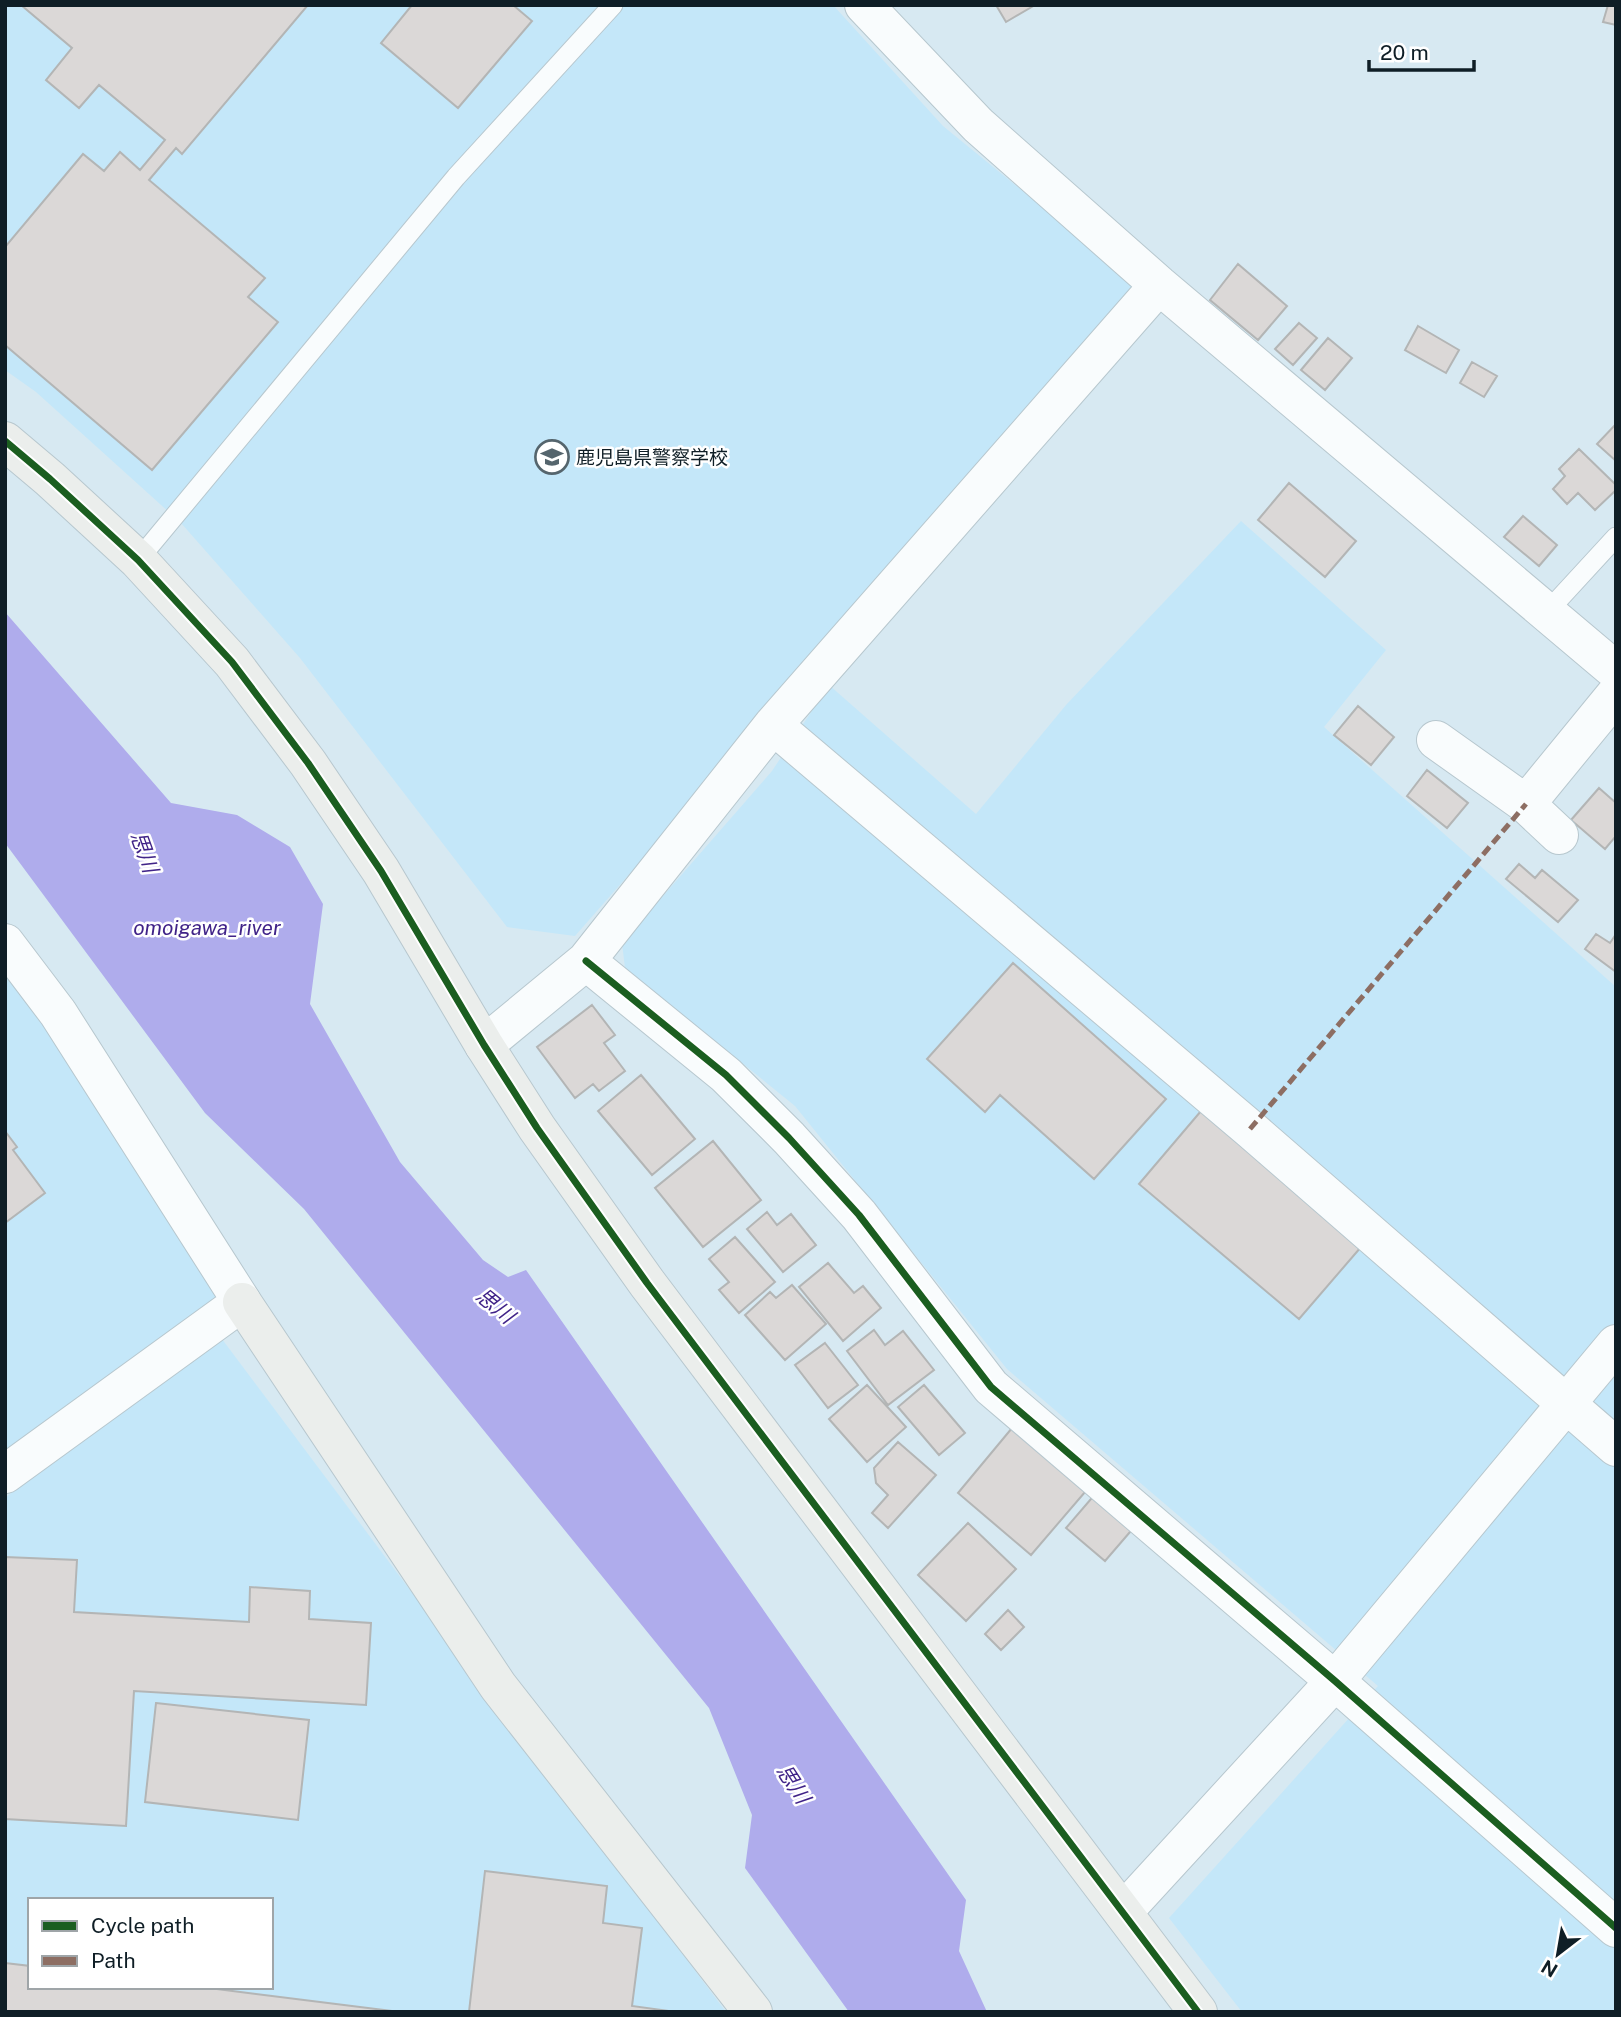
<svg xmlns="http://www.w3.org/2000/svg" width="1621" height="2017" viewBox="0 0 1621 2017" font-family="'Public Sans','Noto Sans JP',sans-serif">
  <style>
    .built { fill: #c4e7f9; fill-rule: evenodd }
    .water { fill: #afacec }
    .building { fill: #dbd8d7; stroke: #b3b5b5; stroke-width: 2 }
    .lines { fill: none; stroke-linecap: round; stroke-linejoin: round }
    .lane-casing { stroke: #b7c7ce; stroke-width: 21 }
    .street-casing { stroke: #b7c7ce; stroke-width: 40 }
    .secondary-casing { stroke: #b7c7ce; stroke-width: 40 }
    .lane { stroke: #f9fcfd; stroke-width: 19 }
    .street { stroke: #f9fcfd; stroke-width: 38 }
    .secondary { stroke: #ebeeec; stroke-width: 38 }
    .quiet { stroke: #8d6e63; stroke-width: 5; stroke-dasharray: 10 5; stroke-linecap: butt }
    .cycleway-casing { stroke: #fff; stroke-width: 11 }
    .cycleway { stroke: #1b5e20; stroke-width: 7 }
    .labels { text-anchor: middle; stroke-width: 5; stroke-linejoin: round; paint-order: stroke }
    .poi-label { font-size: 19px; fill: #0f1e26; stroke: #fff; text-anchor: start }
    .water-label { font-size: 21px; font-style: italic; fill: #402388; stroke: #fff }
  </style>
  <rect width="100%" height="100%" fill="#d7e9f2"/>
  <path class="built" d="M5 5H833L943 126 1143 289 575 936 507 927 300 658 181 523 36 392 5 370Z
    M1241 521 1386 650 1324 727 1616 987V2012H1242L1169 1918 1378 1686 1007 1369 795 1106 625 968 622 943 772 771 829 685 976 814 1066 705Z
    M5 943 242 1302 5 1474Z
    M213 1327 726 2012H5V1498ZM30 1900H271V1987H30Z"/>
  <path class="water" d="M5 612 171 803 237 815 290 847 323 904 310 1004 400 1162 483 1260 508 1277 526 1270 966 1900 959 1951 987 2012H849L745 1868 752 1815 709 1708 304 1209 205 1113 5 843Z"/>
  <path class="building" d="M21 5H308L182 154 176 148 149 180 265 278 248 297 278 322 152 470 5 345V247L83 154 104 171 120 152 140 170 165 140 99 85 79 108 46 80 72 48Z
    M412 5H513L532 21 458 108 381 43Z
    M996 5H1035L1006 22Z
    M1608 5H1616V25L1603 22Z
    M1238 264 1287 306 1258 340 1210 300Z
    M1299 323 1317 338 1293 365 1275 349Z
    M1418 326 1459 350 1446 373 1405 350Z
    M1328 338 1352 358 1325 390 1301 370Z
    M1472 362 1497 376 1484 397 1460 383Z
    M1616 424V461L1597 444Z
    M1579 449 1616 485V490L1595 510 1578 493 1567 504 1553 489 1565 476 1559 469Z
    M1289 483 1356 541 1325 577 1258 520Z
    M1523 516 1557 545 1539 566 1504 537Z
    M1358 706 1394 737 1371 765 1334 735Z
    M1427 770 1468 803 1447 828 1407 796Z
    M1599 788 1616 803V836L1605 849 1571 820Z
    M1519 864 1535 878 1542 870 1578 900 1558 922 1506 879Z
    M1596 934 1610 943 1616 934V972L1585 949Z
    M1013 963 1166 1099 1094 1179 1000 1095 985 1112 927 1059Z
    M592 1005 615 1035 604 1043 625 1071 599 1091 593 1084 575 1098 537 1047Z
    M641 1075 695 1139 652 1175 598 1111Z
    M1201 1111 1361 1247 1299 1319 1139 1184Z
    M5 1131 17 1147 13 1150 45 1193 5 1223Z
    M713 1141 761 1200 703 1247 655 1188Z
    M767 1212 777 1225 791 1214 816 1245 783 1272 747 1229Z
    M735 1237 775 1282 739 1313 719 1290 729 1282 709 1259Z
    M828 1263 854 1293 863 1286 881 1308 843 1341 799 1287Z
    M792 1285 826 1324 785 1360 745 1315 770 1292 776 1298Z
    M874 1330 885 1345 903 1331 934 1370 888 1405 847 1351Z
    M825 1343 858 1385 828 1408 795 1365Z
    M867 1385 906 1427 867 1462 829 1419Z
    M924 1385 965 1433 939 1455 898 1407Z
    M1017 1422 1091 1485 1031 1555 958 1493Z
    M898 1442 936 1475 888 1528 872 1513 888 1495 876 1483 874 1468Z
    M1097 1492 1136 1525 1105 1561 1066 1528Z
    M968 1523 1016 1569 966 1621 918 1575Z
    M5 1557 77 1560 74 1612 249 1622 250 1587 310 1591 309 1619 371 1623 366 1705 134 1691 126 1826 5 1819Z
    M1008 1610 1024 1627 1001 1650 985 1634Z
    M156 1703 309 1720 298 1820 145 1802Z
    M485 1871 607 1886 603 1923 642 1928 632 2006 676 2012H469Z
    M5 1963 30 1966V1987H201L400 2012H5Z"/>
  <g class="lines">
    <g class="lane-casing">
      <path id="lane" d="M138 560 456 177 613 5
        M1547 612 1616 537"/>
    </g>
    <g class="street-casing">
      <path id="street" d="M864 5 978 125 1159 285 1616 671
        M773 725 1250 1129 1616 1447
        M1436 740 1526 804 1559 835
        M1526 804 1616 694
        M5 943 58 1013 242 1302 5 1474
        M586 961 726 1075 789 1138 859 1215 991 1387 1335 1681 1616 1928
        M484 1045 586 961 773 725 1159 285
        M1123 1912 1335 1681 1616 1344"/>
    </g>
    <g class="secondary-casing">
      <path id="secondary" d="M5 441 50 479 138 560 232 662 308 763 381 871 484 1045 537 1128 647 1283 1198 2012
        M242 1302 498 1686 753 2012"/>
    </g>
    <use href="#lane" class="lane"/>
    <use href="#street" class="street"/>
    <use href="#secondary" class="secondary"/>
    <path class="quiet" d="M1250 1129 1526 804"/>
    <g class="cycleway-casing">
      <path id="cycleway" d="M5 441 50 479 138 560 232 662 308 763 381 871 484 1045 537 1128 647 1283 1198 2012
        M586 961 726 1075 789 1138 859 1215 991 1387 1335 1681 1616 1928"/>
    </g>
    <use href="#cycleway" class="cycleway"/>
  </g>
  <defs>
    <g id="school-ring" transform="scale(1.75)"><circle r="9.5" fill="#fff" stroke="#55656d" stroke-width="1.5"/><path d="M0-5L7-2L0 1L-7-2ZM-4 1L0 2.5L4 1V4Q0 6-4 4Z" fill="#55656d"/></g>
  </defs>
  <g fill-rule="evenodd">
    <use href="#school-ring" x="552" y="457"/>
  </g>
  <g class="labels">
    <g class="poi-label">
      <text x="576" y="464">鹿児島県警察学校</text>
    </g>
    <g class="water-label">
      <text transform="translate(144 852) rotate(70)" y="7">思川</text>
      <text x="207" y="935">omoigawa_river</text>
      <text transform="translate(495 1306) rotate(39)" y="7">思川</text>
      <text transform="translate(793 1784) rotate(57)" y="7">思川</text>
    </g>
  </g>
  <rect width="1621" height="2017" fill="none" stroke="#0f1e26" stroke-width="14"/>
  <rect x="28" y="1898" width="245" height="91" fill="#ffffff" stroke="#9fa5a8" stroke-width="2"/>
  <rect x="42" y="1921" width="35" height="10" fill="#1b5e20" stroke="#9fa5a8" stroke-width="2"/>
  <text x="91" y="1933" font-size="21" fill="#0f1e26">Cycle path</text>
  <rect x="42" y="1956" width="35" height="10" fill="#8d6e63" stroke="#9fa5a8" stroke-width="2"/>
  <text x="91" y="1968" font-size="21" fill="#0f1e26">Path</text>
  <g transform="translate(1558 1954) rotate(211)" stroke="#ffffff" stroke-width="5" paint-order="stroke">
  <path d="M0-5L12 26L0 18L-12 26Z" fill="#0f1e26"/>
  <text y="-10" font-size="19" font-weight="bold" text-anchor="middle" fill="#0f1e26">N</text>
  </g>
  <path d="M1369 60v10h105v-10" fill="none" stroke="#0f1e26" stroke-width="3.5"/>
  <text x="1380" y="60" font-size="21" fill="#0f1e26" stroke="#ffffff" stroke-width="5" paint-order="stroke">20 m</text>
</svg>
